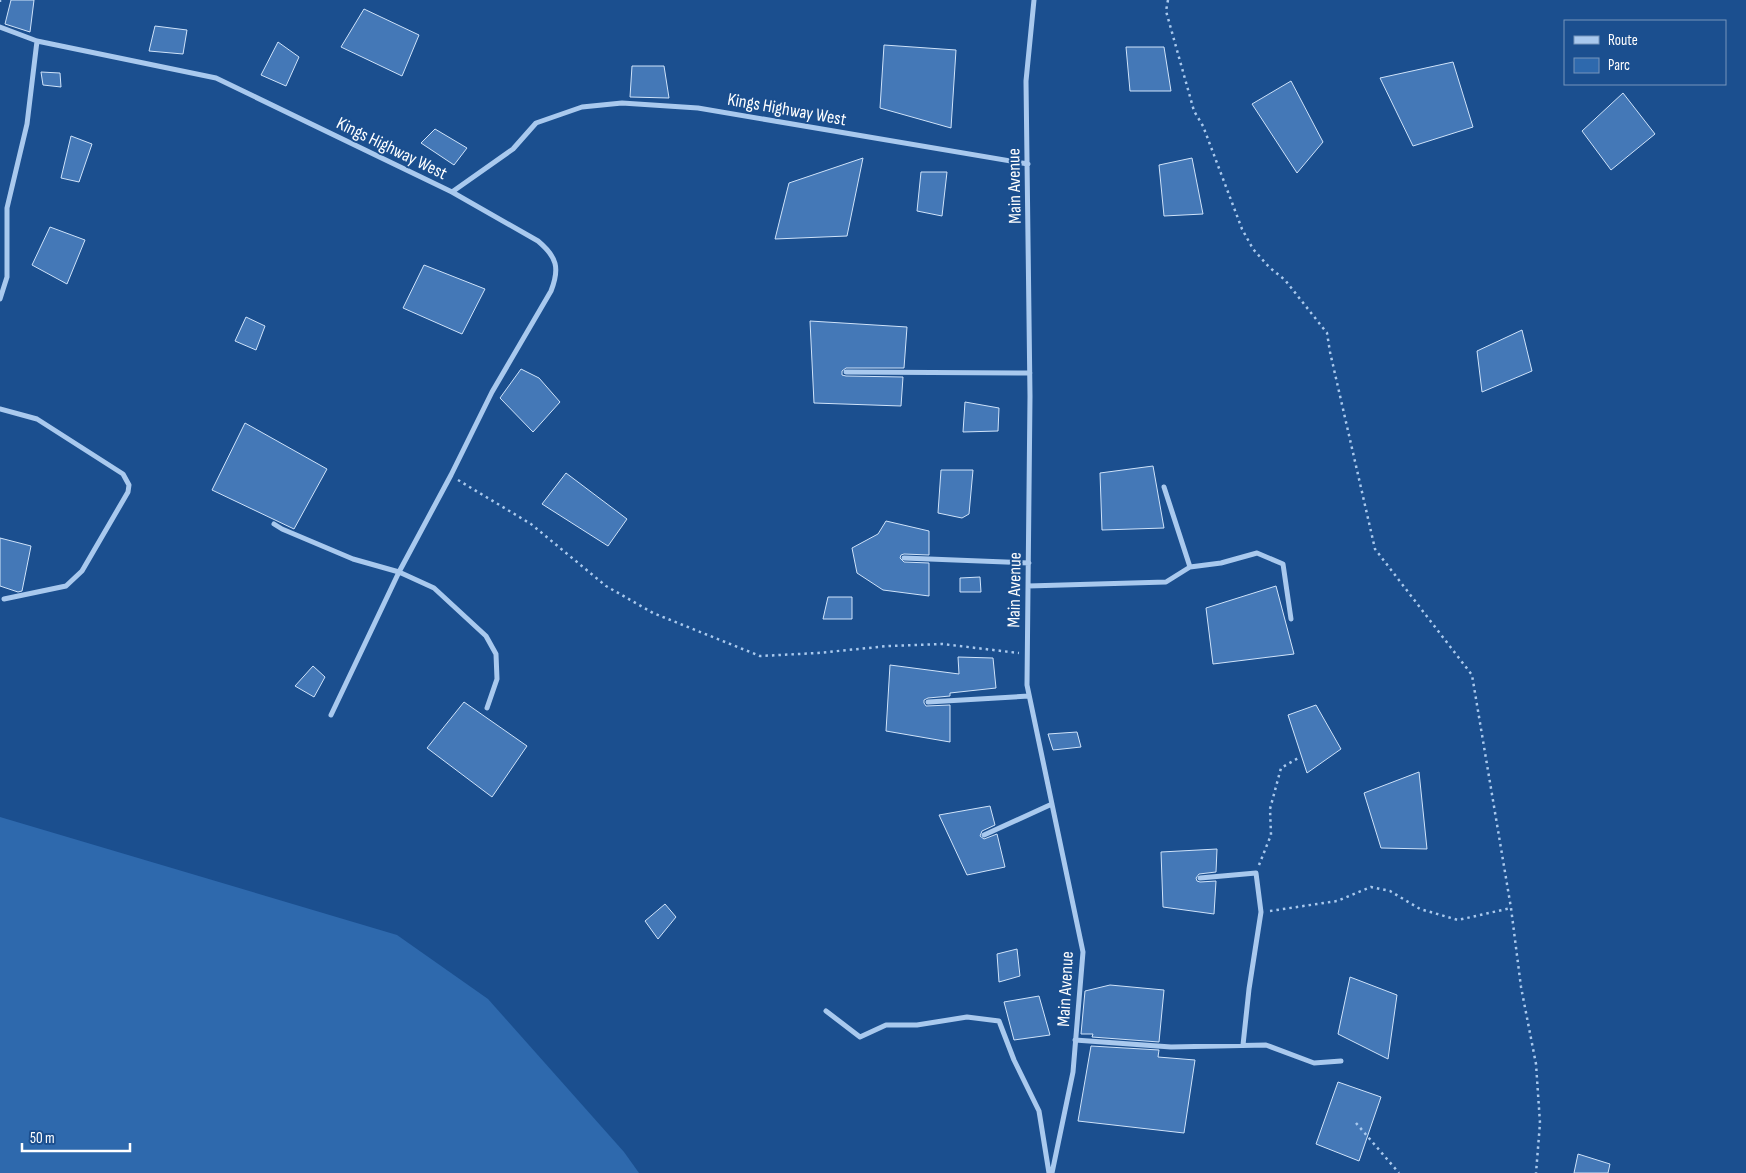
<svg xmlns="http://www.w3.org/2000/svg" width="1746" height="1173" viewBox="0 0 1746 1173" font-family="'Sofia Sans Condensed',sans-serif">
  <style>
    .green { fill: #2e69ad }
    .building { fill: #4478b7; stroke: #cfe3fa }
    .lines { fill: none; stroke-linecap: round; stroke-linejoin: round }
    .path { stroke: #a9c9ee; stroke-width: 2.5; stroke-dasharray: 2.5 4; stroke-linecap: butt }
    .street { stroke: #a9c9ee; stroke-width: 5 }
    .labels { text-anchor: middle; stroke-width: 4; stroke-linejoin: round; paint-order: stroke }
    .street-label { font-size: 18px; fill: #fff; stroke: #1b4f8f }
  </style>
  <rect width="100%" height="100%" fill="#1b4f8f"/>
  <path class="green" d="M0 817 397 935 488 999 624 1152 639 1173H0Z"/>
  <path class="building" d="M11 0H34L30 32 5 24Z
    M364 9 419 35 402 76 341 47Z
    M155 26 187 30 183 54 149 51Z
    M278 42 299 57 286 86 261 75Z
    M884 45 956 50 951 128 880 108Z
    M1126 47H1164L1171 91H1130Z
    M1453 62 1473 127 1413 146 1380 78Z
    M632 66H664L669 98 630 97Z
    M41 72 60 73 61 87 43 85Z
    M1291 81 1323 142 1297 173 1252 104Z
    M1623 93 1655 134 1611 170 1582 131Z
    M435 129 467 148 454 165 421 143Z
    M71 136 92 144 79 182 61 178Z
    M863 158 847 236 775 239 789 183Z
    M1192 158 1203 214 1164 216 1159 165Z
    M921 172H947L942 216 917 211Z
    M50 227 85 240 67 284 32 265Z
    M424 265 485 289 462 334 403 308Z
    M246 317 265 326 256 350 235 341Z
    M810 321 907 327 904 368H846L842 371V375L846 376 903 377 901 406 814 403Z
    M1522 330 1532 371 1482 392 1477 351Z
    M521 369 539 378 560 402 533 432 500 398Z
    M965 402 999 408 998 431 963 432Z
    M245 423 327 469 294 529 212 490Z
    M1153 466 1164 528 1102 530 1100 473Z
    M941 470H973L969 514 962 518 938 513Z
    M566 473 627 519 608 546 542 504Z
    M886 521 929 531V555L904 554 901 555 900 558 904 562 929 563V596L883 590 857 573 852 548 878 534Z
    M0 538 31 546 22 591 18 592 0 586Z
    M980 577 981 592H960V578Z
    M1276 586 1294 654 1213 664 1206 608Z
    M828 597H852V619H823Z
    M958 657 993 658 996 688 950 693V696L928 698 924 700V703L926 706 950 705V742L886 731 890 665 959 674Z
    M313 666 325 677 314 697 295 686Z
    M464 702 527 746 492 797 427 748Z
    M1316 705 1341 749 1307 773 1288 715Z
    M1077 732 1081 747 1053 750 1048 734Z
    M1419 772 1427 849 1381 848 1364 793Z
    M990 806 995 825 982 831 980 836 984 839 997 834 1005 867 967 875 939 815Z
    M1217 849 1216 872 1199 874 1196 878 1197 881 1200 882 1216 881 1214 914 1163 907 1161 852Z
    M665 904 676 917 658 939 645 921Z
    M1017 949 1020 976 999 982 997 954Z
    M1350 977 1397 995 1388 1059 1338 1034Z
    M1110 985 1164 990 1159 1042 1092 1037 1093 1034H1081L1085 991Z
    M1039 996 1050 1035 1014 1040 1004 1002Z
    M1091 1046 1159 1050 1158 1057 1195 1060 1184 1133 1078 1121Z
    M1338 1082 1381 1097 1359 1161 1316 1144Z
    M1578 1154 1610 1164 1608 1173H1574Z"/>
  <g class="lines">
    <path class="path" d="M1168 0 1166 11 1194 111 1203 126 1242 229 1253 249 1269 267 1285 280 1327 333 1330 352 1375 549 1472 675 1511 908 1521 987 1536 1064 1540 1123 1536 1173
      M0 2V0
      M458 480 531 524 606 586 653 613 760 656 818 653 888 646 942 644 1019 653
      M1259 865 1271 835 1270 809 1281 768 1300 757
      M1270 911 1337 901 1371 887 1390 891 1420 909 1458 920 1511 908
      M1356 1123 1399 1173"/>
    <path class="street" d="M1034 0 1026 81 1030 396 1027 685 1083 952 1073 1072 1052 1173
      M0 27 37 41 216 78 452 192 513 149 536 123 582 107 622 103 698 108 1028 164
      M0 299 7 277V208L27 124 37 41
      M846 372 1030 373
      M0 409 37 419 123 474 129 485 128 492 82 571 66 586 4 599
      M1164 487 1190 567
      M274 524 282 529 353 559 399 572 434 588 486 636 496 654 497 679 487 708
      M904 558 1029 563
      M1028 586 1166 582 1190 567 1221 563 1257 553 1283 564 1291 619
      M928 702 1029 696
      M331 715 399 572 451 475 492 392 551 291C560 268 557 257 538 241L452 192
      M984 835 1052 804
      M1200 878 1256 873 1261 912 1249 989 1243 1045
      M826 1011 860 1037 886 1025H917L967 1017 999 1021 1014 1060 1039 1111 1049 1173
      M1075 1040 1171 1047 1266 1045 1314 1063 1341 1061"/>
  </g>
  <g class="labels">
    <g class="street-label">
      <text transform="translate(787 109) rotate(10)" y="6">Kings Highway West</text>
      <text transform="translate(392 148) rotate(26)" y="6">Kings Highway West</text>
      <text transform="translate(1014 186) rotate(-91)" y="6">Main Avenue</text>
      <text transform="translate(1014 590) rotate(-89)" y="6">Main Avenue</text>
      <text transform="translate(1065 989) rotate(-87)" y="6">Main Avenue</text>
    </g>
  </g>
  <rect x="1564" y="20" width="162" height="65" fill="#1b4f8f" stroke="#7695bc"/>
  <rect x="1574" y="36" width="25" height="8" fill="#a9c9ee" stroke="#7695bc"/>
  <text x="1608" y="45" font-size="15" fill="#ffffff">Route</text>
  <rect x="1574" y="58" width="25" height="15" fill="#2e69ad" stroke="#7695bc"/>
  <text x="1608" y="70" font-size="15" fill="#ffffff">Parc</text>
  <path d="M22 1143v8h108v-8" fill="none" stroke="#ffffff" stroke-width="2.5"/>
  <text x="30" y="1143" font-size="15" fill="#ffffff" stroke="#1b4f8f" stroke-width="4" paint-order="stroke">50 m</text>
</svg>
